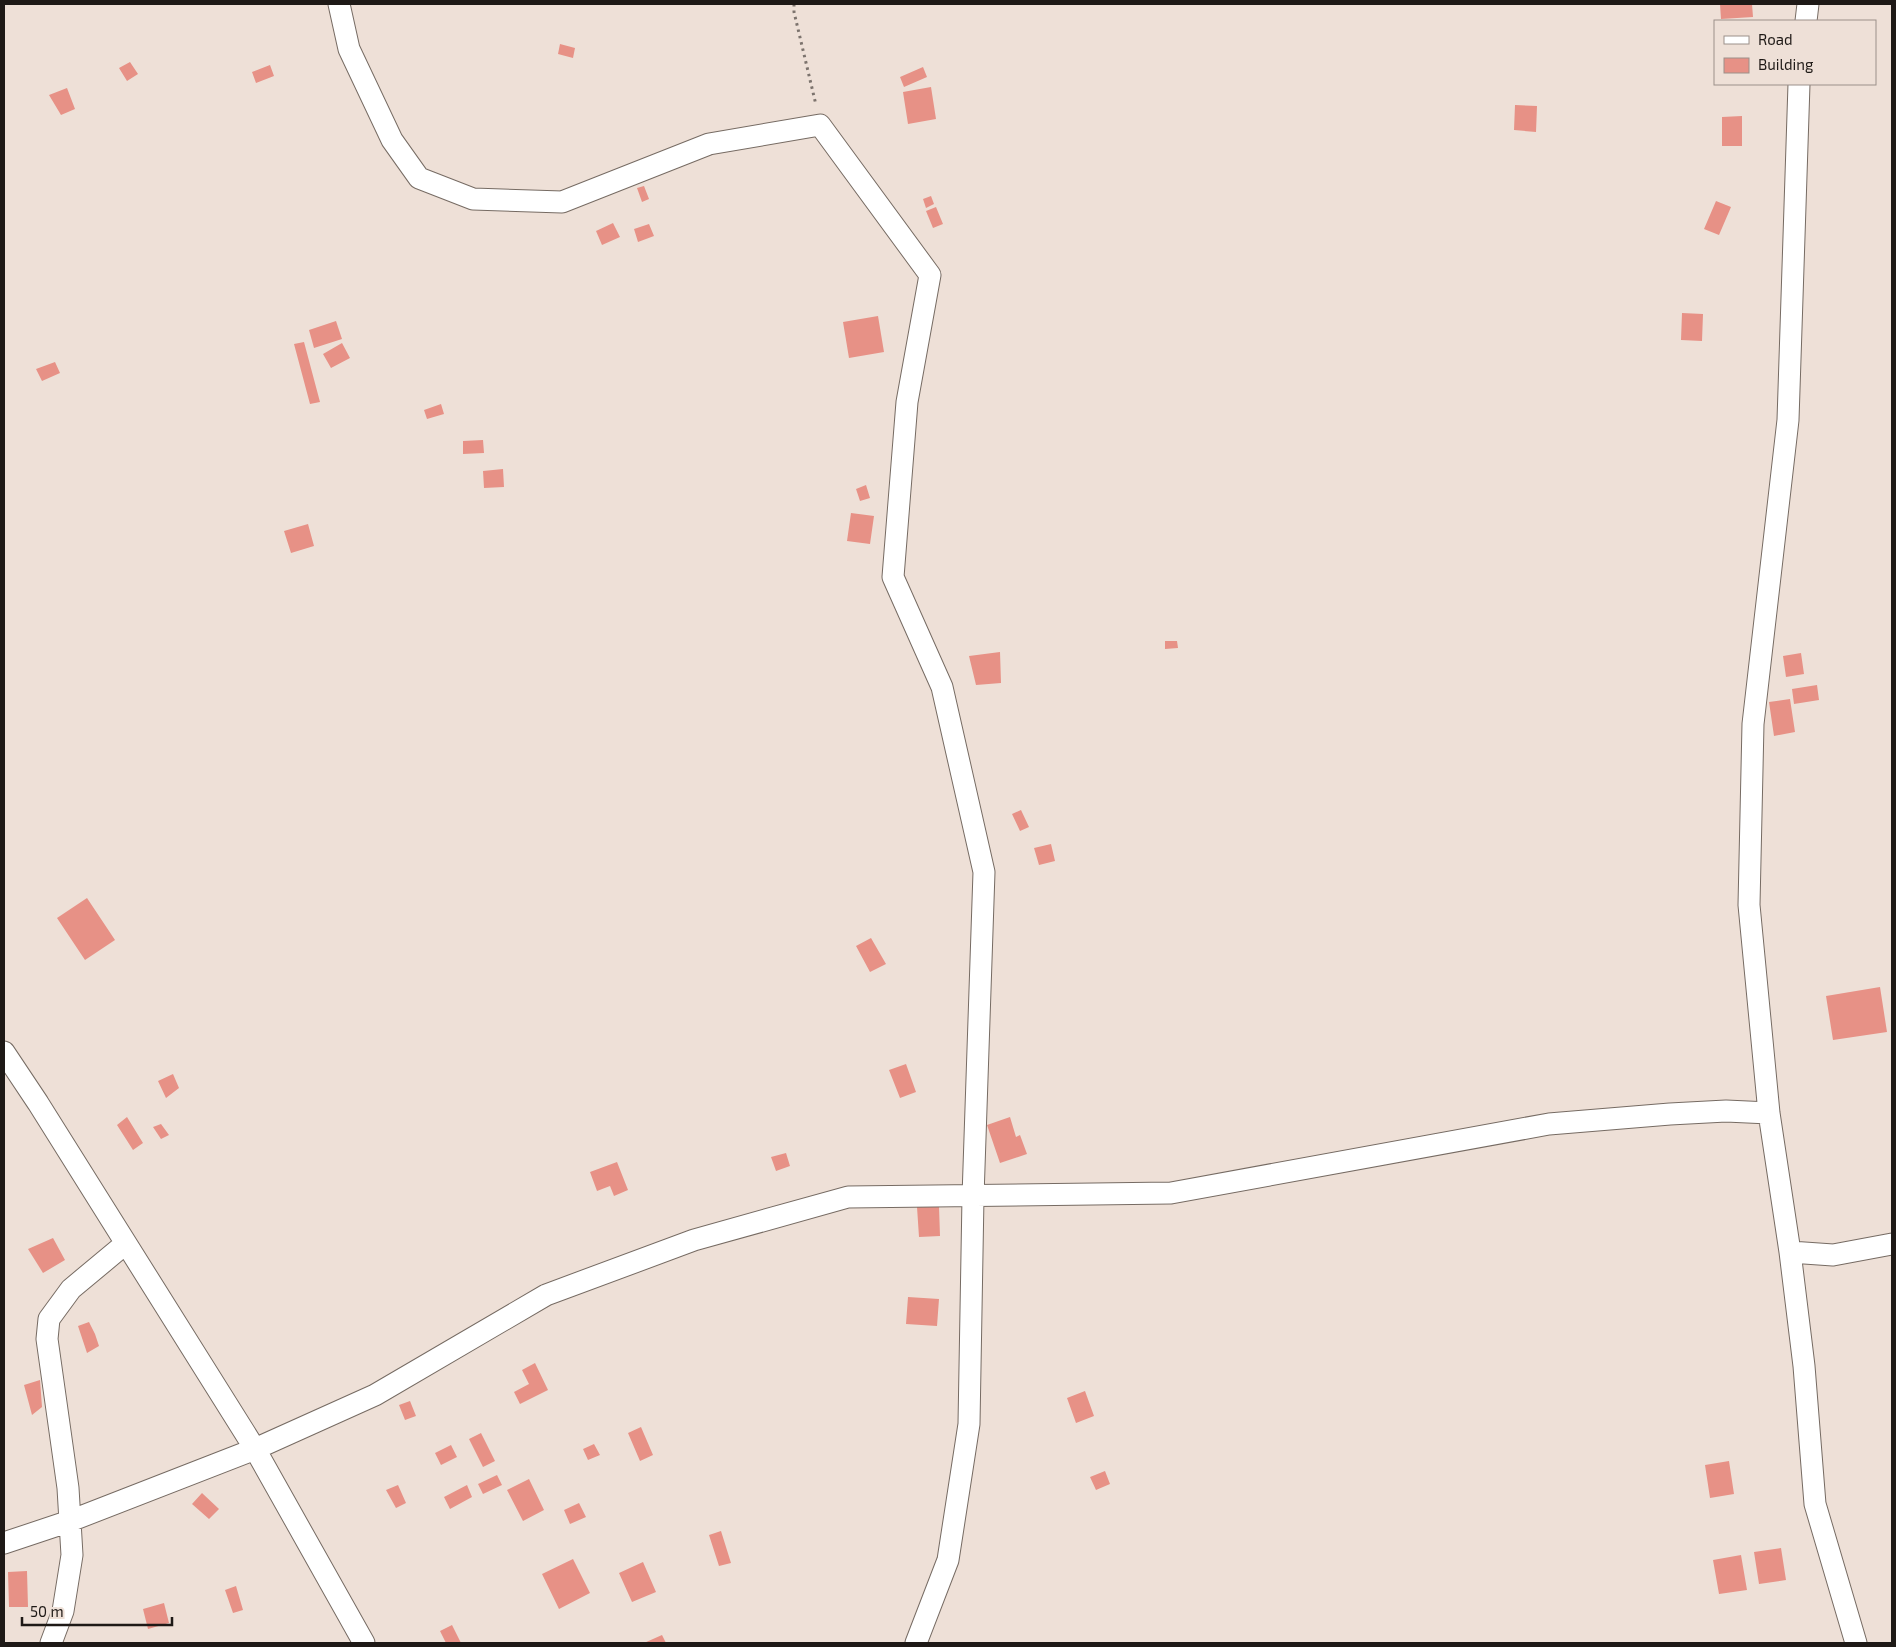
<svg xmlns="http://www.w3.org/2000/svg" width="1896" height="1647" viewBox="0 0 1896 1647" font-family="'Exo 2',sans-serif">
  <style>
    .building { fill: #e79186 }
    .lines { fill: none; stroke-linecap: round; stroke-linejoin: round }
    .street-casing { stroke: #766b63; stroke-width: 23 }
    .path { stroke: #7c736d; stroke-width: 3; stroke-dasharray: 2.5 4; stroke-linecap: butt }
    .street { stroke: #fff; stroke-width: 21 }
  </style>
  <rect width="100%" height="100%" fill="#eee0d7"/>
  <path class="building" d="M1720 4H1752L1753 17 1721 19Z
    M560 44 575 48 573 58 558 54Z
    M130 62 138 74 127 81 119 68Z
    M270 65 274 76 256 83 252 72Z
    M923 67 927 77 904 87 900 77Z
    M931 87 936 119 908 124 903 92Z
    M67 88 75 109 61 115 49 95Z
    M1515 105 1537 106 1536 132 1514 130Z
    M1742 116V146H1722V117Z
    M644 186 649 199 642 202 637 188Z
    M931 196 934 204 926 208 923 199Z
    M1716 201 1731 207 1719 235 1704 229Z
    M936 207 943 224 933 228 926 211Z
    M613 223 620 237 602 245 596 231Z
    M649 224 654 236 638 242 634 229Z
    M1682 313 1703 314 1702 341 1681 340Z
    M878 316 884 352 849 358 843 322Z
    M336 321 342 339 314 348 309 330Z
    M304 342 320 402 310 404 294 344Z
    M342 343 350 358 331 368 323 354Z
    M55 362 60 373 42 381 36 369Z
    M441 404 444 414 427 419 424 410Z
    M483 440 484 453 463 454V441Z
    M503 469 504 487 484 488 483 471Z
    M866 485 870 498 860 501 856 489Z
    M851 513 874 516 870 544 847 541Z
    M308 524 314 546 291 553 284 531Z
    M1165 641H1177L1178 648 1165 649Z
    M1000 652 1001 683 976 685 969 656Z
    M1801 653 1804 674 1786 677 1783 656Z
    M1817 685 1819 700 1794 704 1792 689Z
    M1790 699 1795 732 1774 736 1769 702Z
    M1021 810 1029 827 1020 831 1012 814Z
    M1051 844 1055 861 1039 865 1034 848Z
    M87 898 115 940 85 960 57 918Z
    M871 938 886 964 870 972 856 946Z
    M1880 987 1887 1032 1833 1040 1826 996Z
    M906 1064 916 1092 900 1098 889 1070Z
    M173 1074 179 1088 166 1098 158 1081Z
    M127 1117 143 1143 133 1150 117 1125Z
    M1010 1117 1016 1137 1020 1135 1027 1154 1000 1163 987 1125Z
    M161 1124 169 1135 161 1139 153 1127Z
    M786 1153 790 1166 776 1171 771 1157Z
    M617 1162 628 1190 614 1196 610 1186 597 1191 590 1172Z
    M939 1206 940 1236 919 1237 917 1207Z
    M53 1238 65 1260 43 1273 28 1249Z
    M908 1297 939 1299 937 1326 906 1324Z
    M89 1322 95 1334 99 1346 87 1353 78 1326Z
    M535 1363 548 1390 520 1404 514 1392 529 1384 522 1370Z
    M40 1380 42 1407 32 1415 24 1385Z
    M1085 1391 1094 1416 1076 1423 1067 1398Z
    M410 1401 416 1416 405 1420 399 1405Z
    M641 1427 653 1455 640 1461 628 1433Z
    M481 1433 495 1461 483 1467 469 1439Z
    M594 1444 600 1455 588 1460 583 1449Z
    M451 1445 457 1457 441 1465 435 1453Z
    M1729 1461 1734 1494 1710 1498 1705 1465Z
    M1105 1471 1110 1484 1096 1490 1090 1477Z
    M497 1475 502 1485 483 1494 478 1484Z
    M529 1479 544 1510 523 1521 507 1490Z
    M398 1485 406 1503 396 1508 386 1490Z
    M467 1485 472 1497 450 1509 444 1497Z
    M202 1493 219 1509 209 1519 192 1504Z
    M579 1503 586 1517 570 1524 564 1510Z
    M721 1531 731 1563 719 1566 709 1535Z
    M1781 1548 1786 1580 1759 1584 1754 1552Z
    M1741 1555 1747 1590 1719 1594 1713 1560Z
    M573 1559 590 1593 559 1609 542 1574Z
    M643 1562 656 1592 632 1602 619 1573Z
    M27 1571 28 1607H9L8 1572Z
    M236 1586 243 1610 233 1613 225 1590Z
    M164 1603 169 1623 148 1629 143 1609Z
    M452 1625 461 1643H446L440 1631Z
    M662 1635 666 1643H644Z"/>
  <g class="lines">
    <g class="street-casing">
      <path id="street" d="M339 4 349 49 392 140 419 178 473 199 562 202 709 144 820 125 930 275 907 402 893 577 942 687 984 872 973 1197 969 1424 948 1560 916 1643
        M1806 21 1808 4
        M1799 84 1788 420 1753 724 1749 905 1769 1113 1790 1252 1804 1366 1815 1504 1856 1643
        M4 1052 38 1103 255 1449 364 1643
        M1790 1252 1833 1255 1892 1244
        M4 1543 70 1521 255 1449 375 1395 546 1295 694 1240 848 1197 1171 1193 1549 1124 1670 1114 1726 1111 1769 1113
        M51 1643 63 1611 72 1555 68 1488 47 1339 49 1319 71 1289 125 1244"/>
    </g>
    <path class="path" d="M794 4V12L816 105"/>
    <use href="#street" class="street"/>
  </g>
  <rect width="1896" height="1647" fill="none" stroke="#1e1916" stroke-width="10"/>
  <rect x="1714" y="20" width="162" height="65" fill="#eee0d7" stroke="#9b908a"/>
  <rect x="1724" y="36" width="25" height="8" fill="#ffffff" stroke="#9b908a"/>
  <text x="1758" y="45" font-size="15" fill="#1e1916">Road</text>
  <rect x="1724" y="58" width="25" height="15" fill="#e79186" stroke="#9b908a"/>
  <text x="1758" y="70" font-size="15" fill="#1e1916">Building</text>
  <path d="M22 1617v8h150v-8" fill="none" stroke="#1e1916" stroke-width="2.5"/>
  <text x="30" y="1617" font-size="15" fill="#1e1916" stroke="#eee0d7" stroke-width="4" paint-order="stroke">50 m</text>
</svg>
